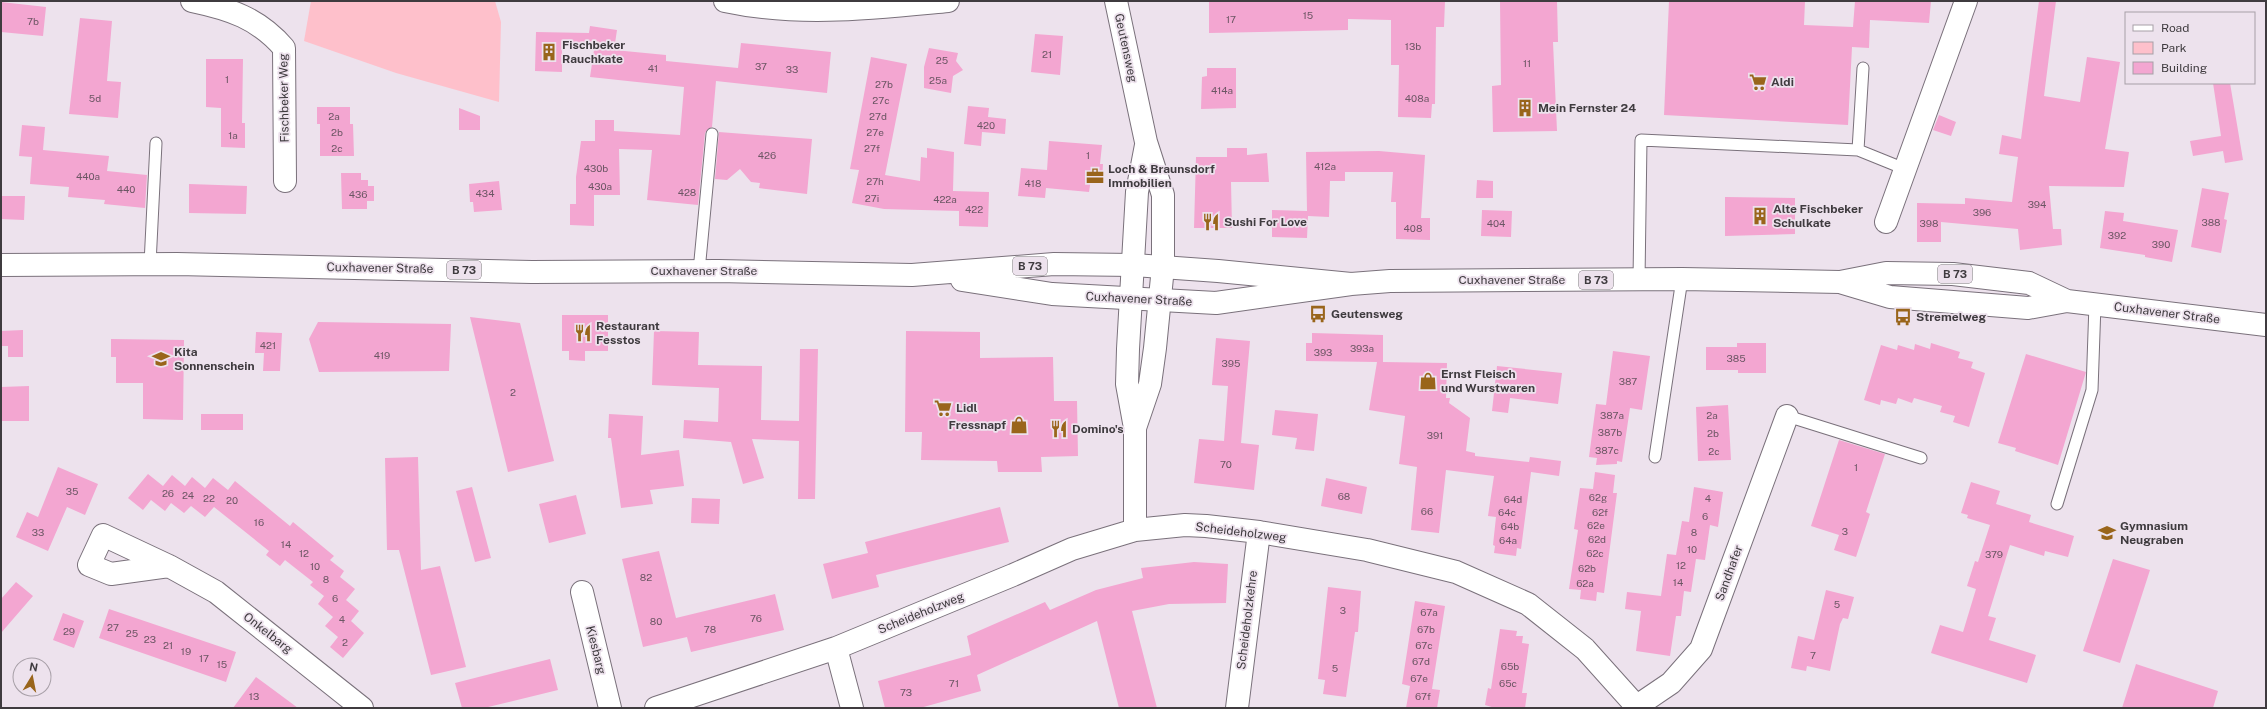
<svg xmlns="http://www.w3.org/2000/svg" width="2267" height="709" viewBox="0 0 2267 709" font-family="'Public Sans',sans-serif">
  <style>
    .green { fill: #fec0cb }
    .building { fill: #f3a6d1 }
    .lines { fill: none; stroke-linecap: round; stroke-linejoin: round }
    .lane-casing { stroke: #7a717b; stroke-width: 13 }
    .street-casing { stroke: #7a717b; stroke-width: 24 }
    .primary-casing { stroke: #7a717b; stroke-width: 24 }
    .lane { stroke: #fff; stroke-width: 11 }
    .street { stroke: #fff; stroke-width: 22 }
    .primary { stroke: #fff; stroke-width: 22 }
    .labels { text-anchor: middle; stroke-width: 3.5; stroke-linejoin: round; paint-order: stroke }
    .number-label { font-size: 10px; fill: #6c5664 }
    .shield { fill: #ede2ed; stroke: #736d73; stroke-width: 1 }
    .shield-label { font-size: 11px; font-weight: bold; fill: #3f3b3f }
    .poi-label { font-size: 12px; font-weight: bold; fill: #3f3b3f; stroke: #ede2ed; text-anchor: start }
    .street-label { font-size: 12px; fill: #3f3b3f; stroke: #ede2ed }
  </style>
  <rect width="100%" height="100%" fill="#ede2ed"/>
  <path class="green" d="M311 1H495L501 22 499 102 396 73 304 41Z"/>
  <path class="building" d="M1209 1H1445L1444 27H1436L1435 104H1432L1431 118 1398 117 1399 65H1391V20L1348 19V30L1209 33Z
    M1500 1H1557L1558 42H1553L1557 131 1493 132 1492 86 1501 85Z
    M1669 1H1805L1804 25 1853 27 1855 1H1931L1929 23 1870 20 1869 48 1852 47 1848 125 1664 115Z
    M2039 1H2056L2044 96 2080 102 2087 57 2120 62 2105 149 2129 152 2124 187 2049 186 2053 229H2061L2062 245 2020 250 2018 229 1941 222V242H1917V203L1965 204V198L2012 202 2018 157 1999 154 2002 135 2021 139Z
    M1 2 46 7 43 36 1 32Z
    M80 18 112 21 107 81 121 82 118 118 69 114Z
    M590 26 617 30 614 50 666 55V61L738 68 741 43 831 52 827 93 716 81 712 127 707 130 705 133 698 205 647 200 652 150 619 149 620 195H594V226L570 225V204H576V177L581 141H595V120H614V131L680 135 684 87 590 77 594 50 562 46V72L535 71 536 32 589 33Z
    M1035 34 1063 36 1060 75 1031 72Z
    M929 48 958 53 956 61 963 70 953 76 951 93 924 88V67Z
    M871 57 907 64 885 175 920 181 921 157 927 158V148L954 152 953 191 989 192 988 227 959 226V211L884 209 852 203 859 170 850 169Z
    M206 59H243L242 123H245V148L221 147V108L206 107Z
    M1207 68H1236V108L1201 109 1202 77 1207 76Z
    M2213 83H2230L2243 160 2225 163 2223 151 2193 156 2190 141 2221 136Z
    M968 106 989 108 988 117 1006 119 1005 134 982 132 981 146 964 144Z
    M317 107H350V124H353L354 156H320V124H317Z
    M459 108 480 116V130H459Z
    M1939 115 1956 122 1951 136 1933 130Z
    M22 125 45 127 43 150 109 156 107 171 147 175 145 208 104 204 105 200 68 197 69 187 30 184 32 157 19 156Z
    M719 132 812 139 807 194 759 188 760 183 751 182 740 169 727 180 715 179Z
    M1049 141 1102 145 1100 164H1103L1102 180 1091 179 1089 192 1046 188 1045 198 1018 196 1021 168 1047 170Z
    M1227 148H1247V155L1267 153 1269 182H1231L1232 228H1194L1196 157H1227Z
    M1379 151 1425 155 1421 218H1430V240L1396 239V202H1391L1393 172H1345V181H1330L1329 217 1308 216 1307 238 1272 237V210L1307 211 1306 152Z
    M341 173H361V180H368V186H374V201H367V209H342Z
    M1477 180 1493 181V198H1476Z
    M499 181 502 210 474 212 473 202H470L469 184Z
    M189 184 247 186 246 214 189 213Z
    M2202 188 2229 193 2224 219 2227 220 2221 253 2191 247Z
    M1 196H25L24 220 1 219Z
    M1725 197 1795 198V234L1725 236Z
    M1482 210 1512 211 1511 237 1481 236Z
    M2105 211 2124 213 2123 221 2178 230 2172 262 2145 257V255L2100 248Z
    M562 315H608V351H585V361L569 360V351H562Z
    M470 317 520 323 554 461 508 472Z
    M318 322 451 324 449 371 319 372 309 339Z
    M23 330V357H8V346H1V331Z
    M654 331 699 332 698 365 762 366 761 420 799 421 800 349H818L815 499H798L799 441 752 439 764 478 743 484 731 442 683 438 684 420 718 422 719 388 652 385Z
    M906 331 980 332V358L1053 357 1054 401H1077L1078 456 1041 457 1042 472H998L997 461 921 460 922 432H905Z
    M256 332 282 333 280 371H263L264 353H255Z
    M1312 333 1383 335V362L1447 363 1446 398H1450L1449 403 1470 418 1466 451 1475 453V456L1529 462 1530 457 1561 461 1559 476 1531 472 1521 549 1517 548 1516 556 1494 553 1495 546 1493 545 1496 517 1488 516 1494 476 1446 470 1439 533 1411 530 1417 467 1399 464 1405 416 1369 410 1377 362 1306 361V343H1312Z
    M1216 338 1250 341 1241 443 1259 445 1254 490 1194 483 1199 439 1224 441 1228 386 1212 385Z
    M111 339 184 340 183 420 143 419V383H116V357H111Z
    M1737 343H1766V373H1738V370H1706V347H1737Z
    M1931 343 1960 352 1958 358 1973 362 1971 368 1985 373 1969 427 1953 422 1955 416 1940 412 1942 406 1914 398 1912 403 1898 398 1896 404 1881 400 1880 405 1864 400 1881 345 1897 350 1898 345 1914 350 1915 344 1930 349Z
    M1613 351 1650 356 1642 410 1630 408 1622 462 1617 461V464L1596 465 1597 458 1589 457 1596 404 1606 405Z
    M2026 354 2086 372 2058 465 2015 451 2016 448 1998 443Z
    M1497 366 1562 373 1558 404 1510 398 1508 413 1492 411Z
    M29 386V421H1V387Z
    M1728 405 1731 460 1698 461 1696 407Z
    M1275 410 1318 414 1314 451 1295 449 1297 438 1272 435Z
    M201 414H243V430H201Z
    M609 414 643 416 641 455 679 450 684 486 650 490 653 504 621 508 611 438H608Z
    M1839 440 1885 454 1866 512 1870 514 1856 557 1834 550 1839 535 1811 526Z
    M418 457 421 570 440 566 466 667 431 675 399 550H387L385 458Z
    M58 467 98 484 85 515 67 507 48 551 16 537 27 512 38 517Z
    M1595 472 1615 475 1613 493H1617L1604 593 1597 592 1596 601 1580 599 1581 590 1569 589 1578 530 1574 529 1580 488 1593 489Z
    M148 474 163 486 172 475 185 486 192 477 205 488 213 478 228 490 235 481 290 526 293 522 334 556 330 560 344 571 340 577 355 589 346 600 359 611 351 621 364 633 343 658 330 647 338 637 325 626 333 617 318 604 324 596 310 585 313 582 285 560 280 566 266 555 269 551 214 507 205 517 191 506 184 513 171 503 165 511 151 500 143 510 128 498Z
    M1326 478 1367 487 1362 514 1321 506Z
    M1971 482 2000 491 1996 504 2031 515 2029 522 2074 536 2068 557 2045 551 2044 556 2010 545 1988 616 1996 618 1989 640 2036 655 2027 683 1931 653 1940 625 1963 632 1976 589 1967 586 1975 561 1978 562 1990 525 1967 518 1968 515 1961 513Z
    M472 487 491 558 475 562 456 491Z
    M1694 487 1723 492 1718 527 1710 525 1705 560 1696 559 1691 592 1684 591 1681 616H1676L1670 656 1636 651 1641 611 1625 609 1627 592 1661 596 1667 554 1676 555 1682 521 1689 522Z
    M576 495 586 534 549 543 539 504Z
    M692 498 720 499 719 524 691 523Z
    M1000 507 1009 542 876 575 879 587 832 599 823 564 868 553 865 542Z
    M659 551 676 618 775 594 784 630 691 652 687 637 643 647 622 559Z
    M2113 559 2150 570 2120 663 2083 651Z
    M1194 562 1228 564 1226 603 1169 604 1132 611 1157 708H1119L1097 621 977 675 981 691 920 708H885L878 681 971 655 967 636 1045 602 1050 610 1096 590 1143 578 1141 568Z
    M16 582 33 596 1 633V599Z
    M1328 587 1361 591 1358 632H1355L1346 697 1323 694 1325 680 1318 679Z
    M1826 590 1854 597 1848 619 1843 618 1840 624 1830 671 1807 666 1806 671 1791 668 1798 636 1814 640Z
    M1415 601 1445 606 1432 689 1440 690 1437 708H1406L1410 686 1402 684Z
    M109 609 236 652 226 682 99 638Z
    M63 613 84 621 74 648 53 640Z
    M1500 629 1517 631 1516 636H1523L1522 643 1529 644 1522 693H1527L1525 708H1495L1485 705 1488 688 1491 689Z
    M550 659 558 690 484 708H462L455 683Z
    M2136 664 2218 691 2213 708H2122Z
    M256 677 271 688 298 708H233Z"/>
  <g class="lines">
    <g class="lane-casing">
      <path id="lane" d="M1863 68 1858 150 1905 169
        M150 264 156 143
        M699 271 712 134
        M1639 280 1641 140 1858 150
        M1787 416 1921 458
        M1655 457 1682 279
        M2057 504 2092 390 2095 304"/>
    </g>
    <g class="street-casing">
      <path id="street" d="M192 1C230 9 258 18 284 48L285 181
        M725 1C799 17 874 8 948 1
        M1116 1 1146 142 1163 195V267L1155 348 1150 384 1135 428
        M1886 222 1966 1
        M1135 530V428L1127 384 1128 349 1137 192 1146 145
        M169 566 111 574 89 565 103 535 169 566 216 592 362 708
        M582 592 610 708
        M836 648 852 708
        M1637 706 1671 683 1701 649 1787 416
        M656 708 836 648 1013 575 1072 549 1135 530 1185 525 1206 526 1259 532 1367 550 1456 572 1528 604 1585 649 1638 708
        M1237 708 1259 532"/>
    </g>
    <g class="primary-casing">
      <path id="primary" d="M1 265 177 264 532 272 718 271 912 275 1054 264 1134 265 1218 271 1351 284
        M962 280 1052 294 1216 303 1351 284 1390 281 1682 279 1840 282 1886 273 1953 274 2029 283 2067 301 2266 325
        M1843 283 1890 297 2028 308 2067 301"/>
    </g>
    <use href="#lane" class="lane"/>
    <use href="#street" class="street"/>
    <use href="#primary" class="primary"/>
  </g>
  <defs>
    <g id="building-bare" transform="scale(1.38)"><path d="M-4-6H4V6H1V3H-1V6H-4ZM-2.5-4.3h1.7v1.8h-1.7ZM.8-4.3h1.7v1.8H.8ZM-2.5-1h1.7V.8h-1.7ZM.8-1h1.7V.8H.8Z" fill="#99651b" stroke="#ede2ed" stroke-width="2.5" paint-order="stroke"/></g>
    <g id="supermarket-bare" transform="scale(1.38)"><path d="M-6-5.5h2.5l.6 2H6L4.5 2H-2.5L-4.4-4H-6ZM-1.5 3.2a1.3 1.3 0 1 0 .1 0ZM3 3.2a1.3 1.3 0 1 0 .1 0Z" fill="#99651b" stroke="#ede2ed" stroke-width="2.5" paint-order="stroke"/></g>
    <g id="office-bare" transform="scale(1.38)"><path d="M-6-3h4V-5.5h4V-3h4V5H-6ZM-1-4.5V-3h2v-1.5ZM-6 0V1H6V0Z" fill="#99651b" stroke="#ede2ed" stroke-width="2.5" paint-order="stroke"/></g>
    <g id="restaurant-bare" transform="scale(1.38)"><path d="M-5-6h1v4h1v-4h1v4h1v-4h1v5L-1.5 .5V6h-2V.5L-5-1ZM5-6V6H3V1.5H1.5Q1.5-4 5-6Z" fill="#99651b" stroke="#ede2ed" stroke-width="2.5" paint-order="stroke"/></g>
    <g id="bus-bare" transform="scale(1.38)"><path d="M-5-6H5V4H4V6H2V4H-2V6H-4V4H-5ZM-3.5-4V0h7V-4ZM-3.5 1.2v1.5H-2V1.2ZM2 1.2v1.5H3.5V1.2Z" fill="#99651b" stroke="#ede2ed" stroke-width="2.5" paint-order="stroke"/></g>
    <g id="school-bare" transform="scale(1.38)"><path d="M0-5L7-2L0 1L-7-2ZM-4 1L0 2.5L4 1V4Q0 6-4 4Z" fill="#99651b" stroke="#ede2ed" stroke-width="2.5" paint-order="stroke"/></g>
    <g id="shop-bare" transform="scale(1.38)"><path d="M-5-2.5h2.3a2.7 3.5 0 0 1 5.4 0H5L5.5 6h-11ZM-1.5-2.5h3a1.5 2.3 0 0 0-3 0Z" fill="#99651b" stroke="#ede2ed" stroke-width="2.5" paint-order="stroke"/></g>
  </defs>
  <g fill-rule="evenodd">
    <use href="#building-bare" x="549" y="52"/>
    <use href="#supermarket-bare" x="1758" y="82"/>
    <use href="#building-bare" x="1525" y="108"/>
    <use href="#office-bare" x="1095" y="176"/>
    <use href="#building-bare" x="1760" y="216"/>
    <use href="#restaurant-bare" x="1211" y="222"/>
    <use href="#bus-bare" x="1318" y="314"/>
    <use href="#bus-bare" x="1903" y="317"/>
    <use href="#restaurant-bare" x="583" y="333"/>
    <use href="#school-bare" x="161" y="359"/>
    <use href="#shop-bare" x="1428" y="381"/>
    <use href="#supermarket-bare" x="943" y="408"/>
    <use href="#shop-bare" x="1019" y="425"/>
    <use href="#restaurant-bare" x="1059" y="429"/>
    <use href="#school-bare" x="2107" y="533"/>
  </g>
  <g class="labels">
    <g class="number-label">
      <text x="1308" y="19">15</text>
      <text x="1231" y="23">17</text>
      <text x="33" y="25">7b</text>
      <text x="1413" y="50">13b</text>
      <text x="1047" y="58">21</text>
      <text x="942" y="64">25</text>
      <text x="1527" y="67">11</text>
      <text x="761" y="70">37</text>
      <text x="653" y="72">41</text>
      <text x="792" y="73">33</text>
      <text x="227" y="83">1</text>
      <text x="938" y="84">25a</text>
      <text x="884" y="88">27b</text>
      <text x="1222" y="94">414a</text>
      <text x="95" y="102">5d</text>
      <text x="1417" y="102">408a</text>
      <text x="881" y="104">27c</text>
      <text x="334" y="120">2a</text>
      <text x="878" y="120">27d</text>
      <text x="986" y="129">420</text>
      <text x="337" y="136">2b</text>
      <text x="875" y="136">27e</text>
      <text x="233" y="139">1a</text>
      <text x="337" y="152">2c</text>
      <text x="872" y="152">27f</text>
      <text x="767" y="159">426</text>
      <text x="1088" y="159">1</text>
      <text x="1325" y="170">412a</text>
      <text x="596" y="172">430b</text>
      <text x="88" y="180">440a</text>
      <text x="875" y="185">27h</text>
      <text x="1033" y="187">418</text>
      <text x="600" y="190">430a</text>
      <text x="126" y="193">440</text>
      <text x="687" y="196">428</text>
      <text x="485" y="197">434</text>
      <text x="358" y="198">436</text>
      <text x="872" y="202">27i</text>
      <text x="945" y="203">422a</text>
      <text x="2037" y="208">394</text>
      <text x="974" y="213">422</text>
      <text x="1982" y="216">396</text>
      <text x="2211" y="226">388</text>
      <text x="1496" y="227">404</text>
      <text x="1929" y="227">398</text>
      <text x="1413" y="232">408</text>
      <text x="2117" y="239">392</text>
      <text x="2161" y="248">390</text>
      <text x="268" y="349">421</text>
      <text x="1362" y="352">393a</text>
      <text x="1323" y="356">393</text>
      <text x="382" y="359">419</text>
      <text x="1736" y="362">385</text>
      <text x="1231" y="367">395</text>
      <text x="1628" y="385">387</text>
      <text x="513" y="396">2</text>
      <text x="1612" y="419">387a</text>
      <text x="1712" y="419">2a</text>
      <text x="1610" y="436">387b</text>
      <text x="1713" y="437">2b</text>
      <text x="1435" y="439">391</text>
      <text x="1607" y="454">387c</text>
      <text x="1714" y="455">2c</text>
      <text x="1226" y="468">70</text>
      <text x="1856" y="471">1</text>
      <text x="72" y="495">35</text>
      <text x="168" y="497">26</text>
      <text x="188" y="499">24</text>
      <text x="1344" y="500">68</text>
      <text x="1598" y="501">62g</text>
      <text x="209" y="502">22</text>
      <text x="1708" y="502">4</text>
      <text x="1513" y="503">64d</text>
      <text x="232" y="504">20</text>
      <text x="1427" y="515">66</text>
      <text x="1507" y="516">64c</text>
      <text x="1600" y="516">62f</text>
      <text x="1705" y="520">6</text>
      <text x="259" y="526">16</text>
      <text x="1596" y="529">62e</text>
      <text x="1510" y="530">64b</text>
      <text x="1845" y="535">3</text>
      <text x="38" y="536">33</text>
      <text x="1694" y="536">8</text>
      <text x="1597" y="543">62d</text>
      <text x="1508" y="544">64a</text>
      <text x="286" y="548">14</text>
      <text x="1692" y="553">10</text>
      <text x="304" y="557">12</text>
      <text x="1595" y="557">62c</text>
      <text x="1994" y="558">379</text>
      <text x="1681" y="569">12</text>
      <text x="315" y="570">10</text>
      <text x="1587" y="572">62b</text>
      <text x="646" y="581">82</text>
      <text x="326" y="583">8</text>
      <text x="1678" y="586">14</text>
      <text x="1585" y="587">62a</text>
      <text x="335" y="602">6</text>
      <text x="1837" y="608">5</text>
      <text x="1343" y="614">3</text>
      <text x="1429" y="616">67a</text>
      <text x="756" y="622">76</text>
      <text x="342" y="623">4</text>
      <text x="656" y="625">80</text>
      <text x="113" y="631">27</text>
      <text x="710" y="633">78</text>
      <text x="1426" y="633">67b</text>
      <text x="69" y="635">29</text>
      <text x="132" y="637">25</text>
      <text x="150" y="643">23</text>
      <text x="345" y="646">2</text>
      <text x="168" y="649">21</text>
      <text x="1424" y="649">67c</text>
      <text x="186" y="655">19</text>
      <text x="1813" y="659">7</text>
      <text x="204" y="662">17</text>
      <text x="1421" y="665">67d</text>
      <text x="222" y="668">15</text>
      <text x="1510" y="670">65b</text>
      <text x="1335" y="672">5</text>
      <text x="1419" y="682">67e</text>
      <text x="954" y="687">71</text>
      <text x="1508" y="687">65c</text>
      <text x="906" y="696">73</text>
      <text x="254" y="700">13</text>
      <text x="1423" y="700">67f</text>
    </g>
    <g class="shield">
      <rect x="1013" y="257" width="34" height="18" rx="3"/>
      <rect x="447" y="261" width="34" height="18" rx="3"/>
      <rect x="1938" y="265" width="34" height="18" rx="3"/>
      <rect x="1579" y="271" width="34" height="18" rx="3"/>
    </g>
    <g class="shield-label">
      <text x="1030" y="270">B 73</text>
      <text x="464" y="274">B 73</text>
      <text x="1955" y="278">B 73</text>
      <text x="1596" y="284">B 73</text>
    </g>
    <g class="poi-label">
      <text x="562" y="49">Fischbeker<tspan x="562" dy="14">Rauchkate</tspan></text>
      <text x="1771" y="86">Aldi</text>
      <text x="1538" y="112">Mein Fernster 24</text>
      <text x="1108" y="173">Loch &amp; Braunsdorf<tspan x="1108" dy="14">Immobilien</tspan></text>
      <text x="1773" y="213">Alte Fischbeker<tspan x="1773" dy="14">Schulkate</tspan></text>
      <text x="1224" y="226">Sushi For Love</text>
      <text x="1331" y="318">Geutensweg</text>
      <text x="1916" y="321">Stremelweg</text>
      <text x="596" y="330">Restaurant<tspan x="596" dy="14">Fesstos</tspan></text>
      <text x="174" y="356">Kita<tspan x="174" dy="14">Sonnenschein</tspan></text>
      <text x="1441" y="378">Ernst Fleisch<tspan x="1441" dy="14">und Wurstwaren</tspan></text>
      <text x="956" y="412">Lidl</text>
      <text x="1006" y="429" text-anchor="end">Fressnapf</text>
      <text x="1072" y="433">Domino's</text>
      <text x="2120" y="530">Gymnasium<tspan x="2120" dy="14">Neugraben</tspan></text>
    </g>
    <g class="street-label">
      <text transform="translate(1126 48) rotate(78)" y="4">Geutensweg</text>
      <text transform="translate(284 98) rotate(-91)" y="4">Fischbeker Weg</text>
      <text transform="translate(380 268) rotate(1)" y="4">Cuxhavener Straße</text>
      <text x="704" y="275">Cuxhavener Straße</text>
      <text x="1512" y="284">Cuxhavener Straße</text>
      <text transform="translate(1139 299) rotate(3)" y="4">Cuxhavener Straße</text>
      <text transform="translate(2167 313) rotate(7)" y="4">Cuxhavener Straße</text>
      <text transform="translate(1241 532) rotate(7)" y="4">Scheideholzweg</text>
      <text transform="translate(1729 573) rotate(-70)" y="4">Sandhafer</text>
      <text transform="translate(921 613) rotate(-22)" y="4">Scheideholzweg</text>
      <text transform="translate(1247 620) rotate(-83)" y="4">Scheideholzkehre</text>
      <text transform="translate(268 633) rotate(38)" y="4">Onkelbarg</text>
      <text transform="translate(596 650) rotate(76)" y="4">Kiesbarg</text>
    </g>
  </g>
  <rect width="2267" height="709" fill="none" stroke="#3f3b3f" stroke-width="4"/>
  <rect x="2125" y="12" width="130" height="72" fill="#ede2ed" stroke="#a79fa7"/>
  <rect x="2133" y="25" width="20" height="6" fill="#ffffff" stroke="#a79fa7"/>
  <text x="2161" y="32" font-size="12" fill="#3f3b3f">Road</text>
  <rect x="2133" y="42" width="20" height="12" fill="#fec0cb" stroke="#a79fa7"/>
  <text x="2161" y="52" font-size="12" fill="#3f3b3f">Park</text>
  <rect x="2133" y="62" width="20" height="12" fill="#f3a6d1" stroke="#a79fa7"/>
  <text x="2161" y="72" font-size="12" fill="#3f3b3f">Building</text>
  <g transform="translate(32 677) rotate(10)"><circle r="19" fill="#ede2ed" stroke="#a79fa7"/>
  <path d="M0-3L7 15L0 10L-7 15Z" fill="#99651b"/>
  <text y="-6" font-size="11" font-weight="bold" text-anchor="middle" fill="#3f3b3f">N</text>
  </g>
</svg>
